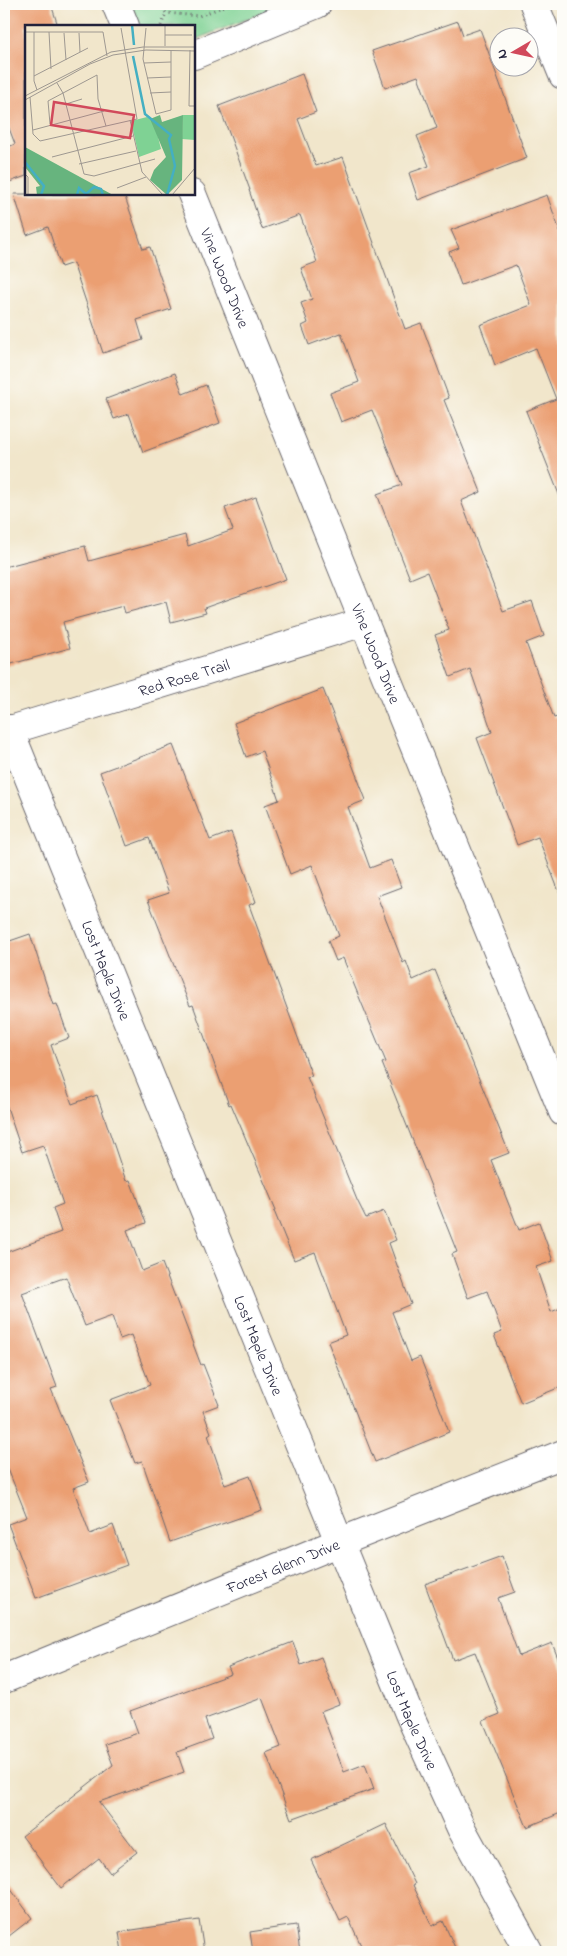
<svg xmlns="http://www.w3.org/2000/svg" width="567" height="1956" viewBox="0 0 567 1956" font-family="'Indie Flower',sans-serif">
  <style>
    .green { fill: #7fd294; stroke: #507a68 }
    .building { fill: #eb9f72 }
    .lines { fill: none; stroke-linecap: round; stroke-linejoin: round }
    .minor-casing { stroke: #6a676d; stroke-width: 30 }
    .path { stroke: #6a676d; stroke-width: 3; stroke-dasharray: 1 4; stroke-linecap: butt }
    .minor { stroke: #fff; stroke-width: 28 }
    .labels { text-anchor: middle; stroke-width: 4; stroke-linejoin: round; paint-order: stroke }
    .street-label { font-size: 16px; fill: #22223b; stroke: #fdfcf7 }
    .inset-river { fill: none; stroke: #44afc2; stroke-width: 2.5 }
    .inset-road { fill: none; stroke: #9e9891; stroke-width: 1 }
    .view { fill: #d1495b; fill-opacity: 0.15; stroke: #d1495b; stroke-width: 2.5 }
    .inset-edge { fill: none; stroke: #22223b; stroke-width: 2.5 }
  </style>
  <rect width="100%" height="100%" fill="#fdfcf7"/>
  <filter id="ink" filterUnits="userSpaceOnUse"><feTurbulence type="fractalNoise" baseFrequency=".02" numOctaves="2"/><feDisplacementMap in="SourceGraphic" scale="10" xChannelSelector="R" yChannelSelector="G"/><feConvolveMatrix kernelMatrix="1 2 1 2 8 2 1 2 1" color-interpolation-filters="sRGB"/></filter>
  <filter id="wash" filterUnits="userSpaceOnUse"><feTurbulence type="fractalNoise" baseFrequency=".0096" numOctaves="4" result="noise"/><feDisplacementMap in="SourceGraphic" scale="20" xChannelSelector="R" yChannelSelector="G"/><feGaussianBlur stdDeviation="1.12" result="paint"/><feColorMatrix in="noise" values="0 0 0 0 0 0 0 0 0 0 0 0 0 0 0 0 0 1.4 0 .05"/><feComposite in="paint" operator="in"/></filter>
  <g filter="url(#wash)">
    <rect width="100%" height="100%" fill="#f1e6cb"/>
    <path class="green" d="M130 4H285L194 40V26H139Z"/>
    <g id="blocks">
      <path class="building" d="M4 4H51L58 26H26V176L4 184V149L15 144 4 115Z
        M458 21 463 35 480 29 527 158 418 200 409 173 429 166 417 136 437 128 418 76 385 88 372 51Z
        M302 74 316 112 298 119 316 166 343 157 405 329 421 323 449 398 444 400 481 492 461 501 503 611 532 601 544 636 526 643 554 718 563 715V897H561L538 837 517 845 477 738 492 732 470 669 450 677 435 635 449 630 427 572 410 579 377 494 402 485 372 410 341 422 330 393 359 382 341 333 309 345 302 326 308 323 301 303 312 299 301 268 317 262 300 215 262 229 249 190H250L219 106Z
        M14 194H124L143 249 150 247 171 309 137 320 143 340 103 353 73 263 61 267 48 227 27 235Z
        M547 195 563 240 562 502 526 411 556 399 536 348 495 365 480 325 531 305 516 265 461 285 449 252 459 248 451 230Z
        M175 373 183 394 206 385 220 423 143 452 129 414 114 419 106 399Z
        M256 497 286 579 204 608 206 613 171 622 166 602 125 613 123 606 63 622 70 648 4 666V567L85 546 89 561 185 535 188 546 233 530 225 508Z
        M323 689 366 800 348 807 370 868 391 860 401 887 377 896 403 963 406 961 413 980 435 970 509 1153 491 1160 519 1230 539 1222 553 1261 536 1267 551 1312 563 1307V1386L521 1403 494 1335 502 1332 487 1291 468 1298 452 1254 457 1252 382 1063 386 1062 343 958 336 961 328 941 339 936 312 865 290 874 265 805 279 800 262 751 246 757 234 723Z
        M173 745 210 840 231 832 256 902 249 905 312 1076 307 1077 357 1200 366 1218 384 1211 396 1240 389 1243 411 1304 392 1312 411 1361 420 1357 449 1432 375 1462 328 1342 346 1335 315 1252 294 1260 274 1211 276 1210 231 1104 229 1105 193 1005 190 1006 148 900 169 893 149 838 127 846 100 772Z
        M30 934 53 1005 57 1004 69 1038 51 1045 72 1104 97 1095 126 1181 130 1180 146 1223 127 1230 142 1271 162 1263 201 1365 203 1364 219 1405 203 1411 211 1433 208 1435 225 1485 250 1476 262 1510 170 1542 142 1461 135 1463 110 1400 150 1385 131 1335 120 1339 112 1316 85 1326 66 1277 22 1293 57 1387 51 1389 89 1482 73 1488 90 1534 113 1525 127 1565 36 1598 8 1524 27 1517 4 1459V1251L6 1250 7 1252 61 1232 53 1208 63 1204 43 1145 22 1152 4 1098V943Z
        M502 1556 515 1592 498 1598 519 1656 552 1643 563 1671V1812L527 1827 483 1721 500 1714 475 1652 453 1660 425 1584Z
        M293 1642 301 1665 321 1657 339 1704 321 1711 344 1772 365 1764 374 1789 291 1819 266 1753 281 1747 262 1698 205 1719 212 1739 177 1752 184 1772 99 1802 137 1852 110 1873 99 1858 61 1888 22 1836 113 1765 105 1744 138 1733 130 1711 231 1674 228 1667Z
        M386 1824 415 1884 413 1885 432 1926 443 1921 457 1952H364L348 1917 340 1921 311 1860Z
        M4 1880 32 1918 4 1940Z
        M199 1920 204 1952H122L119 1932Z
        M296 1925 300 1952H253L250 1932Z"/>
    </g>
  </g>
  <g filter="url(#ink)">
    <use href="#blocks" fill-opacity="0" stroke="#6a676d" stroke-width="1"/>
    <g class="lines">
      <g class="minor-casing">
        <g id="minor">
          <path d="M116 4 125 26"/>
          <path d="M534 4 563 75"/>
          <path d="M194 55 317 4"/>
          <path id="s1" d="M192 194 364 622 563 1112"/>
          <path id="s2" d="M9 729 410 1716 461 1828 529 1952"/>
          <path id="s3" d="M4 732 364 622"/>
          <path id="s4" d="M4 1679 340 1542 563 1454"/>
        </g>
      </g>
      <path class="path" d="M159 4 166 13 199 16 230 4
        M161 26 166 13"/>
      <use href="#minor" class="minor"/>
    </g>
  </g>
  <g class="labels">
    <g class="street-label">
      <text dy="6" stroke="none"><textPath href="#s1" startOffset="90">Vine Wood Drive</textPath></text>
      <text dy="6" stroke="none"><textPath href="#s1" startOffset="495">Vine Wood Drive</textPath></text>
      <text dy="6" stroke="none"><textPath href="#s3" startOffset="188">Red Rose Trail</textPath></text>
      <text dy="6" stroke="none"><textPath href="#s2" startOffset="260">Lost Maple Drive</textPath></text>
      <text dy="6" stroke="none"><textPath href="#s2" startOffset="665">Lost Maple Drive</textPath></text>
      <text dy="6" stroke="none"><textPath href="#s4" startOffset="301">Forest Glenn Drive</textPath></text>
      <text dy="6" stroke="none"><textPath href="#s2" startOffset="1070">Lost Maple Drive</textPath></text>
    </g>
  </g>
  <g transform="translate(25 25)">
    <rect width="170" height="170" fill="#f1e6cb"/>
    <path d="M158 90H170V115L157 114ZM122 92 129 96 136 124 114 132 106 96Z" fill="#7fd294"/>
    <path d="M135 90 137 97 158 90 157 155 142 170 125 155 129 145 141 132 125 94ZM0 122 88 170H12L11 162 15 161 0 142Z" fill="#67b47e"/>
    <path class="inset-river" d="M107 0 109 20M108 31 120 89 146 110 144 114 150 141 142 170M0 137 19 161 16 170M52 170 54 163 61 169 69 162 76 164 78 170"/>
    <path class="inset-road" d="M121 3 118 34 131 89 146 85V26M0 7H78L82 31M9 7V56L12 65M24 7 26 44M39 8 41 35M54 8 55 27M140 10H167M140 21V0M165 25 164 81H170M119 38 146 37M9 51 63 23M122 53 146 52M32 58 38 68 59 149 69 151 130 134M125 68 146 67M0 71 86 27 118 22H170M5 72 8 109 15 116 112 94 96 3M0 75 65 39 88 30 121 25 170 26M41 79 57 74M105 95 117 147 138 170M25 99 23 76 72 50 73 74 81 101M8 105 79 86M27 132 108 111M54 139 111 126M0 149 3 152V170M92 163 121 152M147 170 170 143"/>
    <path class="view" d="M29 77 109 90 105 113 26 100Z"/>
    <rect width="170" height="170" class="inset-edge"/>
  </g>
  <rect width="567" height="1956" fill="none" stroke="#fdfcf7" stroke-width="20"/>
  <g transform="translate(514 52) rotate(261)"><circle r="24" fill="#fdfcf7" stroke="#a5a5ac"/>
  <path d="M0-4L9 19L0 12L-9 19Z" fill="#d1495b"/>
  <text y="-8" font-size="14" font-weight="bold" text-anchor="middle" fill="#22223b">N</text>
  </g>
</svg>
